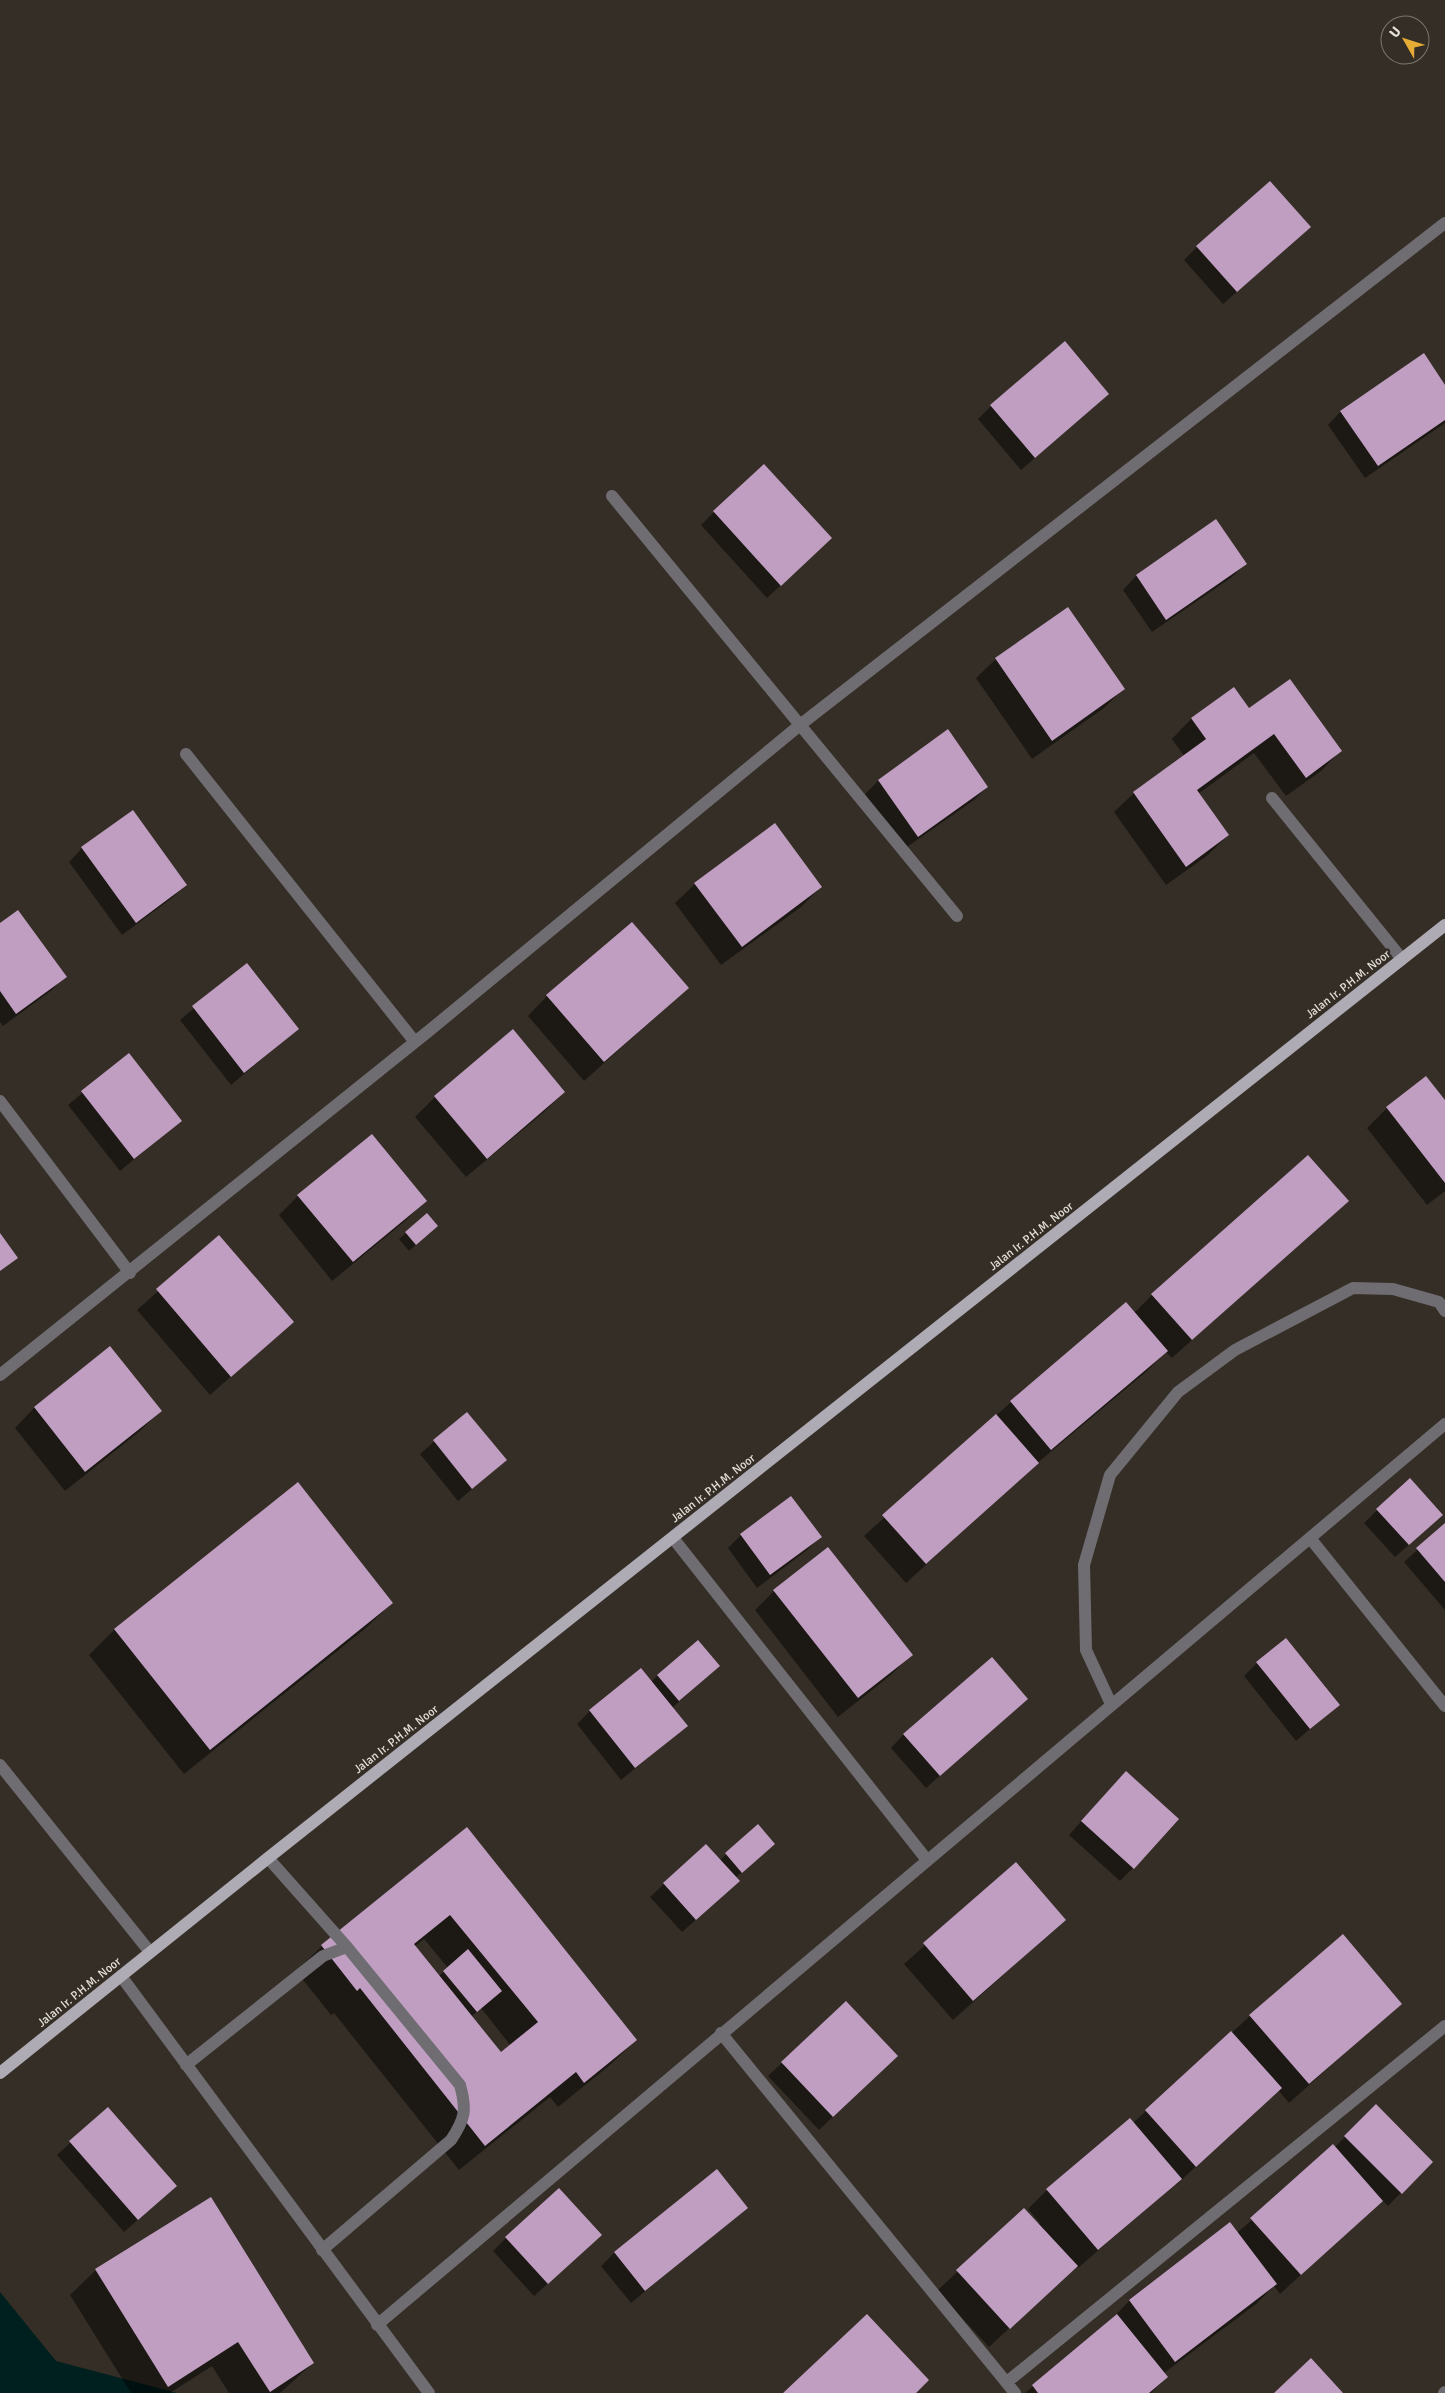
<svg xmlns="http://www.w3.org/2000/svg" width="1445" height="2393" viewBox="0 0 1445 2393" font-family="Signika,sans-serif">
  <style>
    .water { fill: #001f1f }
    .shadow { fill: #0007; fill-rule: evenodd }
    .building { fill: #c09ec1; fill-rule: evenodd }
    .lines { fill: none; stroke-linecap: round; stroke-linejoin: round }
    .minor { stroke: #6f6d72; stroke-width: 12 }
    .major { stroke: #aeabb5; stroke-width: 12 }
    .labels { text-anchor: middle; stroke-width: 5; stroke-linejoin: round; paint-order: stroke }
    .street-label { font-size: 12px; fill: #e5e1db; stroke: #352e26 }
  </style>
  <rect width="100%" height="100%" fill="#352e26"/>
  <path class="water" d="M0 2292 56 2361 177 2393H0Z"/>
  <path class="shadow" d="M1296 240 1223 304 1184 260 1197 247Z
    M1445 387V423L1365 478 1328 425 1341 411Z
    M991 406 1094 407 1021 470 978 419Z
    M714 512 818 551 767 598 701 525Z
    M1216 521 1245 564 1232 577 1152 632 1123 590 1136 576Z
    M996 659 1123 689 1104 708 1032 759 976 678Z
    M1234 689 1249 710 1340 751 1321 771 1286 796 1254 753 1198 794 1228 835 1208 855 1166 885 1114 812 1134 793 1184 756 1172 739 1191 719Z
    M948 731 987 787 974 800 904 849 865 794 878 781Z
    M132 812 185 885 172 898 122 935 69 862 82 848Z
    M695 884 821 887 801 907 721 965 675 903Z
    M0 925 65 976 52 990 3 1026 0 1022Z
    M246 965 298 1029 231 1085 180 1020Z
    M688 988 584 1081 528 1016 547 996Z
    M513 1031 564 1092 544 1112 466 1177 415 1117 435 1097Z
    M128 1055 180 1121 120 1171 68 1105Z
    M1445 1102V1191L1427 1205 1367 1128 1387 1108Z
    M298 1196 425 1201 405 1221 332 1281 279 1215Z
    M1347 1201 1172 1358 1166 1352 1147 1371 1035 1465 906 1583 864 1536 1011 1402 1134 1313 1152 1295Z
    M427 1215 430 1232 409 1251 399 1239Z
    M219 1237 293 1322 210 1395 137 1310Z
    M110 1348 160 1411 140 1431 65 1491 15 1428 34 1408Z
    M467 1413 506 1460 458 1501 420 1454Z
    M298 1484 392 1603 366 1628 184 1774 89 1655 114 1630Z
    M1377 1510 1428 1528 1395 1557 1364 1523Z
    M1445 1525V1610L1404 1562Z
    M741 1535 820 1537 807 1550 757 1588 728 1548Z
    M774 1591 911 1654 892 1674 838 1717 755 1610Z
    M1257 1663 1338 1705 1296 1741 1244 1676Z
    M718 1666 672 1708 686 1726 621 1780 577 1724 590 1711 651 1682 658 1675Z
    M1027 1699 926 1788 891 1748 904 1734Z
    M1113 1786 1133 1868 1120 1881 1069 1835Z
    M757 1826 767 1850 735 1878 725 1894 682 1932 650 1897 705 1846 719 1861Z
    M466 1829 636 2040 610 2065 558 2107 550 2097 459 2170 334 2013 331 2015 296 1971 322 1946ZM424 1939 448 1968 438 1977 414 1947ZM481 2008 511 2046 501 2054 471 2017Z
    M1016 1864 1065 1920 953 2020 904 1964Z
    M845 2003 883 2069 819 2130 768 2076Z
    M1401 2003 1289 2103 1278 2090 1176 2185 1175 2184 1078 2268 1076 2266 989 2347 937 2291 1024 2209 1038 2225 1040 2223 1028 2209 1047 2190 1133 2123 1250 2016Z
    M1376 2106 1431 2162 1388 2206 1382 2200 1280 2294 1274 2286 1256 2304 1164 2373 1167 2377 1151 2393H1025L1110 2321 1129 2301 1230 2224 1237 2233 1334 2148Z
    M108 2108 176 2186 124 2232 57 2155Z
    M716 2171 746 2208 631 2303 601 2266 614 2253Z
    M506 2238 587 2248 534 2296 493 2251Z
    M96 2270 313 2363 280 2393H229L212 2366 170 2393H131L70 2295Z"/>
  <path class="building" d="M1270 181 1311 227 1237 292 1196 246Z
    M1065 341 1109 394 1035 458 990 405Z
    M1424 353 1445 385V420L1378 466 1340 411Z
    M764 464 832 538 781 586 713 511Z
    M1216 519 1247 564 1166 620 1136 575Z
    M1068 607 1125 689 1052 741 995 658Z
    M1290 679 1342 751 1306 778 1274 734 1197 790 1229 835 1186 867 1133 792 1206 739 1191 718 1234 687 1249 708Z
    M948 729 988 787 918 837 878 780Z
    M133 810 187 885 136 923 81 847Z
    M775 823 822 887 742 947 694 883Z
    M18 910 67 977 16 1014 0 991V923Z
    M632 922 689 988 604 1062 546 995Z
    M247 963 299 1029 244 1073 192 1006Z
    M513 1029 565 1092 487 1159 434 1096Z
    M129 1053 182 1121 134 1159 81 1091Z
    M1426 1076 1445 1100V1183L1386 1107Z
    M372 1134 427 1201 353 1262 297 1195Z
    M1308 1155 1349 1201 1192 1340 1151 1294Z
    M427 1213 438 1226 416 1245 405 1232Z
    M0 1233 18 1258 0 1271Z
    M219 1235 294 1322 231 1377 156 1289Z
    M1126 1302 1168 1351 1051 1450 1010 1401Z
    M110 1346 162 1411 85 1472 34 1407Z
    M467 1412 507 1460 472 1489 433 1440Z
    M996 1414 1039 1463 926 1564 882 1515Z
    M1410 1478 1443 1515 1409 1545 1376 1509Z
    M298 1482 393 1603 210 1750 114 1629Z
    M791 1496 822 1537 770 1575 740 1534Z
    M1445 1523V1582L1416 1548Z
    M828 1547 913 1655 858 1698 773 1590Z
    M1286 1638 1340 1705 1310 1729 1256 1662Z
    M698 1640 720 1666 679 1701 657 1675Z
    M992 1657 1028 1699 940 1776 903 1734Z
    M641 1668 688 1726 635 1768 589 1710Z
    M1126 1771 1179 1819 1134 1869 1081 1821Z
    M758 1824 775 1844 742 1873 725 1853Z
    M467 1827 637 2040 584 2083 576 2072 485 2146 360 1988 357 1991 321 1945ZM450 1915 538 2022 501 2052 414 1944Z
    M706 1844 740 1881 696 1920 663 1883Z
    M1016 1862 1066 1920 973 2001 923 1943Z
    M1343 1934 1402 2004 1309 2084 1249 2015Z
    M468 1949 502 1991 477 2012 443 1971Z
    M846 2001 898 2056 833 2117 781 2062Z
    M1231 2031 1282 2088 1196 2167 1145 2110Z
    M1376 2104 1433 2162 1402 2194 1344 2136Z
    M108 2107 177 2186 138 2220 69 2141Z
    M1130 2118 1182 2179 1098 2250 1046 2189Z
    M1333 2144 1383 2201 1301 2275 1250 2218Z
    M717 2169 748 2208 645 2291 614 2252Z
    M559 2188 602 2235 548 2284 505 2237Z
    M211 2197 314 2363 270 2392 238 2342 168 2387 95 2269Z
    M1024 2208 1078 2266 1010 2329 956 2270Z
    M1230 2222 1277 2284 1175 2362 1129 2300Z
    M867 2314 929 2380 916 2393H783Z
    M1117 2314 1168 2377 1149 2393H1038L1032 2385Z
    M1311 2358 1343 2393H1274Z"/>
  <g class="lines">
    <path class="minor" d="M612 496 957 916
      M186 754 415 1042
      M1272 798 1402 959
      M0 1101 130 1273
      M0 1375 430 1030 800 725 1445 223
      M673 1538 927 1860
      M1310 1538 1445 1706
      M1111 1704 1086 1650 1084 1565 1110 1475 1178 1392 1235 1350 1353 1288 1393 1289 1439 1302 1445 1311
      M0 1765 150 1952
      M268 1858 347 1947
      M121 1976 429 2393
      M721 2033 1015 2393
      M186 2065 323 1956 347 1947 460 2085C467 2110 465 2119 451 2140L322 2250
      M377 2325 1445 1424
      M1007 2382 1445 2026
      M1444 2393 1445 2392"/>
    <path class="major" d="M0 2073 268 1858 1445 925"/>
  </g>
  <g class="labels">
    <g class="street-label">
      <text transform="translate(1348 984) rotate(-38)" y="4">Jalan Ir. P.H.M. Noor</text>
      <text transform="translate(1031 1236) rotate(-38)" y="4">Jalan Ir. P.H.M. Noor</text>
      <text transform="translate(713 1488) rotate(-38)" y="4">Jalan Ir. P.H.M. Noor</text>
      <text transform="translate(396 1739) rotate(-38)" y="4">Jalan Ir. P.H.M. Noor</text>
      <text transform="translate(79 1992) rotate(-39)" y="4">Jalan Ir. P.H.M. Noor</text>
    </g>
  </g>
  <g transform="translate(1405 40) rotate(309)"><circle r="24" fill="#352e26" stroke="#7b766e"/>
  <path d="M0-4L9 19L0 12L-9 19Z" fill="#e5ad35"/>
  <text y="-8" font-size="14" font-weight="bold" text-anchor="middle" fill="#e5e1db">U</text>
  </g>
</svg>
